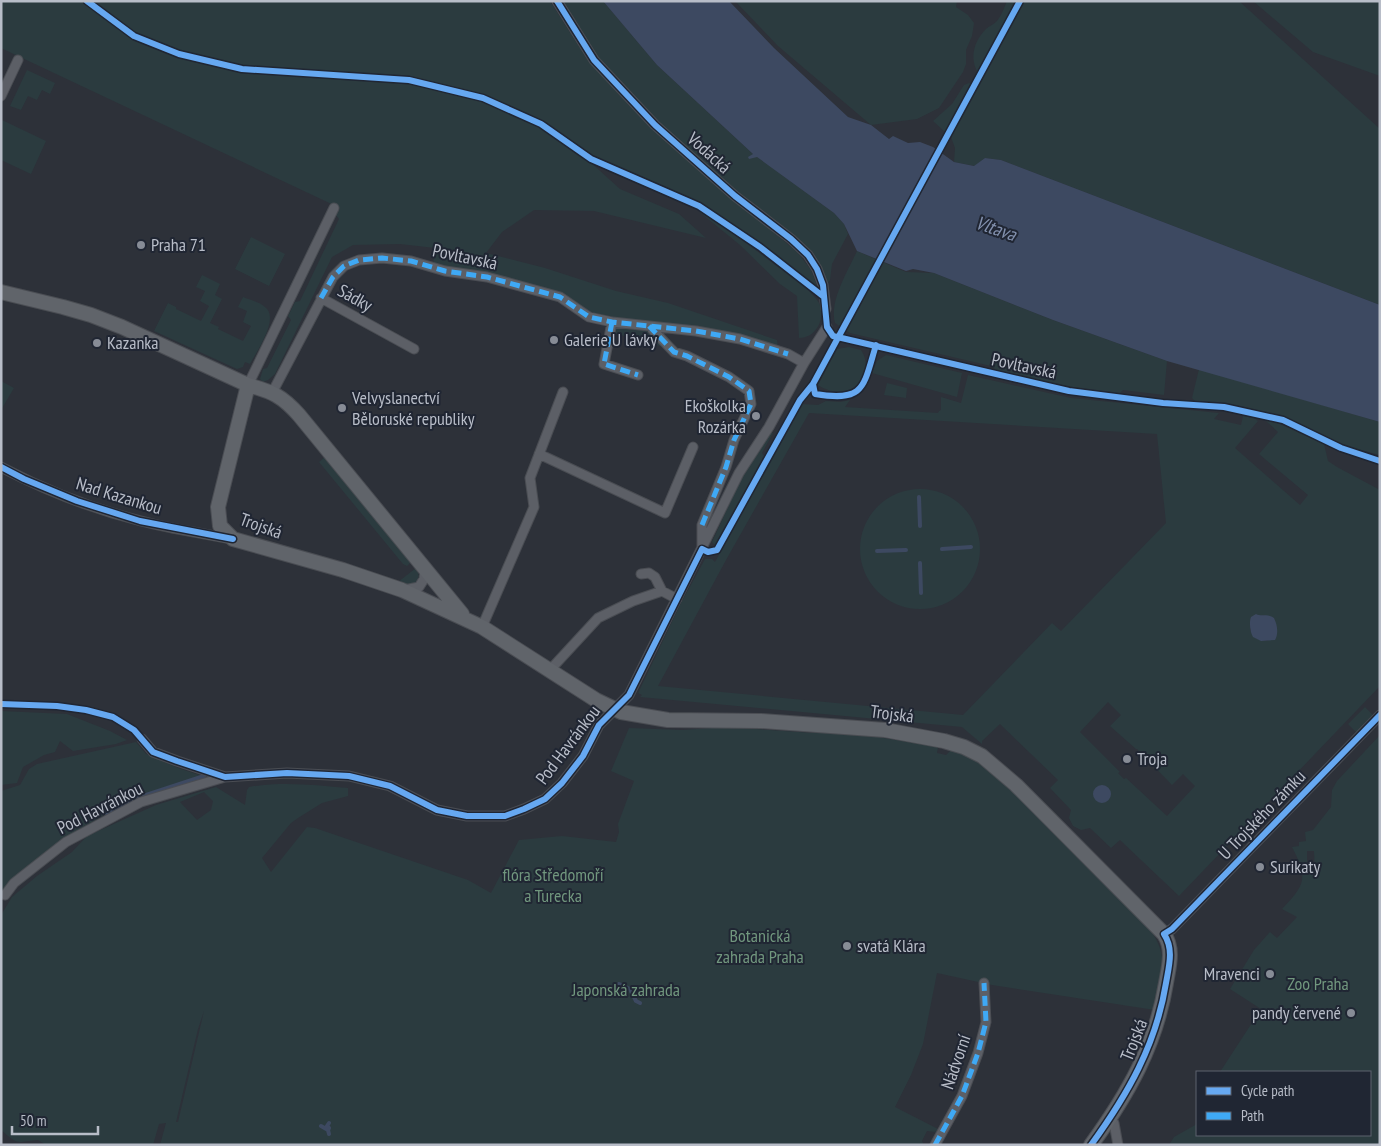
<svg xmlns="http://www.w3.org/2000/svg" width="1381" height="1146" viewBox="0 0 1381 1146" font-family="'PT Sans Narrow',sans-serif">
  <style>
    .green { fill: #2b3b3f; fill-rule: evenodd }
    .water { fill: #3d4961 }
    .pier { fill: #2d3139 }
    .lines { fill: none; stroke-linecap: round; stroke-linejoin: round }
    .stream { stroke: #3d4961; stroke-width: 4 }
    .street-casing { stroke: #4a4d53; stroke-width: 11 }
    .secondary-casing { stroke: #4a4d53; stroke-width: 16 }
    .street { stroke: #5c5f66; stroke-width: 9 }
    .secondary { stroke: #60646a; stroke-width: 14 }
    .quiet { stroke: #3fa9f5; stroke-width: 5; stroke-dasharray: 10 5; stroke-linecap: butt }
    .cycleway-casing { stroke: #202633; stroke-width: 9 }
    .cycleway { stroke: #66a8f1; stroke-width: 6 }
    .poi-dot { fill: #878c96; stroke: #202633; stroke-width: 2 }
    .labels { text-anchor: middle; stroke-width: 4; stroke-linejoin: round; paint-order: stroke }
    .street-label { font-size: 18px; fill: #b8bdc8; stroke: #202633 }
    .poi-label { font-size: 18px; fill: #b8bdc8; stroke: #202633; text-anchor: start }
    .park-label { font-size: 18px; fill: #71977e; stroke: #202633 }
    .water-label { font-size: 19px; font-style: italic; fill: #8290ad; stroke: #202633 }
  </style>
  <rect width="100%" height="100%" fill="#2d3139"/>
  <path class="green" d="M1 1H550L587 59 675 148 798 253 811 270 818 288 699 202 627 170 591 155 578 151 620 189 679 214 706 238 594 211 534 210 502 232 486 253 545 268 616 291 668 303 777 340 778 347 714 331 660 322 610 317 591 312 569 298 433 265 435 248 400 244 353 245 332 257 275 374 268 380 263 382 260 379 263 369 267 368 291 320 288 316 295 302 300 301 339 219 336 215 340 208 1 48Z
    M557 1H603L657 65 753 154 834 213 844 224 848 234 832 264 830 280 826 286 819 266 655 125 594 60Z
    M735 1H957L956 7 968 15 974 23 972 36 966 50V64L963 72 939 108 917 119 871 125 778 46Z
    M1007 1H1016L978 73C969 58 974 41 986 29 989 26 993 25 996 22 1001 17 1004 8 1007 1Z
    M1024 1H1239L1380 129V305L1001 160 985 158 975 166 954 162 955 148 951 137Z
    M1253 1H1380V76L1313 52Z
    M27 70 55 83 50 94 42 90 37 100 28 96 21 110 10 106Z
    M969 83 972 84 945 132 933 121 952 104 964 85Z
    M2 120 46 141 31 174 1 160Z
    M697 210 705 212 806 288C810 292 816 298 819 303 826 319 816 338 799 338L797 296 780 284 740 245Z
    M251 237 285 254 269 286 235 269Z
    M857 251 906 272 934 273 1053 320 1167 361 1164 395 1123 390 1118 395 1033 380 997 371 991 366 850 333 835 323C829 301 848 271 857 251Z
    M202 275 220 284 215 295 222 299 210 323 219 327 218 329 243 341 251 326 243 322 247 311 238 307 243 297C250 300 260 302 265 307 280 318 257 351 250 364L245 362 243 367 237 369 154 331 168 303 176 307V309L201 321 209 306 200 301 205 291 196 287Z
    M616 325 649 330 667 348 614 333Z
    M849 347 861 350C866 358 867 364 864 373 858 395 834 396 818 385L837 349Z
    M886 355 962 373 957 397 872 373 877 361Z
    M1199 369 1380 422V455L1342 445 1281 417 1221 404 1195 401 1192 398Z
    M968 375 1071 398 1219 413 1214 419 1241 425 1243 416 1254 418 1258 421 1235 448 1300 505 1308 495 1259 454 1278 432 1265 420 1275 422 1324 444 1328 461 1337 467 1380 490V686L1179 896 1120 840 1111 848 1090 828 1081 830 1073 826 1069 818 1071 810 1050 788 1058 780 1000 724 982 741V744L962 727 640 697 642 695 638 693 681 603 705 559H712L715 562 802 404 818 405 826 401 840 402 850 400 845 407 938 413 939 411 941 410V397L961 403ZM809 413 1157 434 1166 523 1061 631 1052 623 963 715 658 686 726 560ZM1263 615 1274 618 1277 634 1267 641 1260 640 1250 630C1251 623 1255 616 1263 615ZM1108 702 1121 715 1110 726 1136 749H1137L1172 785 1183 774 1195 786 1167 816 1126 778 1124 779 1118 773 1120 772 1080 732Z
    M1 381 14 388 1 410Z
    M887 383 907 388 906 398 884 395Z
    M771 433H773L762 453 764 456 715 545 712 542 746 468Z
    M325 457 412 561 407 566 403 564 319 462Z
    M860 549a60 60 0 1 1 120 0a60 60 0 1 1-120 0Z
    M416 568C422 577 417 583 408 586L398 582Z
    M1365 707 1374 716 1357 733 1348 724Z
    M1 711 67 714 110 731 127 740 116 744 73 751 60 741 55 752 44 755 23 767 17 783 1 785Z
    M726 727 813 733 818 730 866 735 938 747 937 753 946 755 951 750 976 760 1010 789 1054 832 1149 928C1171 958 1161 976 1155 1010L992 985 937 973 923 1044 911 1075 895 1107 938 1129 936 1132 927 1131 922 1141 924 1145H160L166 1123 159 1124 153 1145H46L38 1140C15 1142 20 1146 1 1130V915L12 897 37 876 72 852 87 836 156 805 216 787 245 805 247 790 249 787C281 781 316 785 348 788V796L322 803 298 818 291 823 262 858 271 872 307 827 315 828 468 880 491 893 519 840 562 836 616 842 619 832 618 824 634 781 611 771 629 728 682 730ZM204 792 213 801 211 810 197 820 180 802ZM204 1011 178 1122H176L198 1029Z
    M1380 735V1145H1169L1174 1137 1197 1124V1135H1370V1072H1220L1261 1009 1230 989 1254 950 1269 933 1270 932 1277 938 1297 917 1282 909C1306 884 1308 878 1292 847L1299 846V842L1306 841 1305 832 1313 830 1331 807 1332 790 1337 781ZM1307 851H1314L1315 874H1307Z
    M136 742 146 754 178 768 202 776 135 797 61 840 9 881 1 893V791L20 785 29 769 37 764Z"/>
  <path class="water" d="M603 1H729L774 48 848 117 871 125 889 139 893 136 908 143 920 142 933 147 954 162 974 166 985 158 1001 160 1380 305V422L1167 361 1053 320 934 273 913 269 906 271 857 251 844 224 834 213 757 157 749 159 748 157 753 154 657 65Z
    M1256 614C1261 617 1267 613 1274 618 1277 624 1279 633 1275 640L1261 641 1253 637C1250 632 1249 622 1251 617Z
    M1093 794a9 9 0 1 1 18 0a9 9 0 1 1-18 0Z"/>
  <path class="pier" d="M937 147 943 151 882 264 875 261Z"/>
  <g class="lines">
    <path class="stream" d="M919 497 920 526
      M942 549 971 547
      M877 551 906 550
      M920 563 921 593
      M107 815 137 798 204 776
      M619 984 630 989 636 1001 640 1003
      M321 1126 328 1130
      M329 1134 328 1130 329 1128 327 1126 329 1123"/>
    <g class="street-casing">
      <path id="street" d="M557 1 594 60 655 125 735 196 791 239 808 255 817 269 823 285 826 309
        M1 96 18 60
        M321 298 414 349
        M612 322 604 364 638 375
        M649 326 674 352 687 356 729 377 749 391 751 404 734 440 726 467 702 525V546
        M248 385 334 208
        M272 393 333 277 344 266 359 260 382 258 411 261 445 271 487 277 560 297 589 317 612 322 696 331 740 339 788 354 804 363
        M539 454 665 513 693 447
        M1 467C45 490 93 509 141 521 171 529 201 533 231 539
        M641 574 649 573 655 577 662 591
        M404 590 419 587 424 579 425 570
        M482 627 534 507 530 478 563 392
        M550 670 598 618 633 601 662 591 677 599
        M142 739 153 752 177 761 225 777
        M5 895 14 883 66 842 141 802 225 777 287 773 349 776 390 786 437 810 467 816H505L524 809 545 799 562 783 583 756 599 725 629 695 739 473 769 427 804 363 827 327
        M1164 934 1172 929 1380 715
        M1109 1120 1114 1123 1118 1145
        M935 1145 962 1096 978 1053 986 1022 984 983"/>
    </g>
    <g class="secondary-casing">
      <path id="secondary" d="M1 292 63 307 91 315 122 327 248 385C273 392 282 396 299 415L462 614
        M248 385 218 507 220 526 233 539 343 570 402 590 482 627 596 700 621 712 668 720 761 721 885 730 944 741 964 747 982 756 1016 785 1164 934C1174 949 1169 966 1166 983 1156 1045 1128 1094 1091 1145"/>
    </g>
    <use href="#street" class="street"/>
    <use href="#secondary" class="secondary"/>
    <path class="quiet" d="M321 298 333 277 344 266 359 260 382 258 411 261 445 271 487 277 560 297 589 317 612 322 696 331 740 339 788 354
      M612 322 604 364 638 375
      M649 326 674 352 687 356 729 377 749 391 751 404 734 440 726 467 702 525
      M935 1145 962 1096 978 1053 986 1022 984 983"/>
    <g class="cycleway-casing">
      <path id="cycleway" d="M87 1 134 36 179 54 242 69 409 80 483 98 541 124 591 159 699 206 760 247 824 297
        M557 1 594 60 655 125 735 196 791 239 808 255 817 269 823 285 827 327 833 336 1069 391 1163 403 1224 407 1283 420 1341 448 1380 461
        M813 384 815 394C865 402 863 388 876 345
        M1 467 24 479 77 501 140 521 233 539
        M1 704 57 706 86 710 113 717 134 730 153 752 177 761 225 777 287 773 349 776 390 786 437 810 467 816H505L524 809 545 799 562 783 583 756 599 725 629 695 702 549 708 552 717 550 800 400 813 384 1020 1
        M1091 1145C1128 1094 1156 1045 1166 983 1169 966 1174 949 1164 934L1172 929 1380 715"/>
    </g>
    <use href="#cycleway" class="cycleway"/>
  </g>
  <g class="poi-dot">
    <circle cx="141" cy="245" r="5"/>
    <circle cx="554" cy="340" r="5"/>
    <circle cx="97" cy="343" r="5"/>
    <circle cx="342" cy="408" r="5"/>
    <circle cx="756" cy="416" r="5"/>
    <circle cx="1127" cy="759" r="5"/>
    <circle cx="1260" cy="867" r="5"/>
    <circle cx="847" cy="946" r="5"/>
    <circle cx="1270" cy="974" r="5"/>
    <circle cx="1351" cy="1013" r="5"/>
  </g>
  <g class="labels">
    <g class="street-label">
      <text transform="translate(709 153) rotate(42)" y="6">Vodácká</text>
      <text transform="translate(465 257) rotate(12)" y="6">Povltavská</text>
      <text transform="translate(355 298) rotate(29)" y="6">Sádky</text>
      <text transform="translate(1024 366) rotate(12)" y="6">Povltavská</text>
      <text transform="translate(119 496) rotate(17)" y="6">Nad Kazankou</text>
      <text transform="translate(261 526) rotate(20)" y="6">Trojská</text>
      <text transform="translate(892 714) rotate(7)" y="6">Trojská</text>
      <text transform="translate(568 745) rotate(-53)" y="6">Pod Havránkou</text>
      <text transform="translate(100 808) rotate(-27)" y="6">Pod Havránkou</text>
      <text transform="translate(1262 815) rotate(-46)" y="6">U Trojského zámku</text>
      <text transform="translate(1134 1040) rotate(-68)" y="6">Trojská</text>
      <text transform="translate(956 1062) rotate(-71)" y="6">Nádvorní</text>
    </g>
    <g class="poi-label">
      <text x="151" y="251">Praha 71</text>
      <text x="564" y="346">Galerie U lávky</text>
      <text x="107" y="349">Kazanka</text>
      <text x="352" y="404">Velvyslanectví<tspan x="352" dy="21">Běloruské republiky</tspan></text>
      <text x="746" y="412" text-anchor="end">Ekoškolka<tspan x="746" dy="21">Rozárka</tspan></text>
      <text x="1137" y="765">Troja</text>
      <text x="1270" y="873">Surikaty</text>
      <text x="857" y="952">svatá Klára</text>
      <text x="1260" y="980" text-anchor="end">Mravenci</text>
      <text x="1341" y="1019" text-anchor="end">pandy červené</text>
    </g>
    <g class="park-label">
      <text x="553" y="881">flóra Středomoří<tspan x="553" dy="21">a Turecka</tspan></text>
      <text x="760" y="942">Botanická<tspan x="760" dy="21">zahrada Praha</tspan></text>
      <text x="1318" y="990">Zoo Praha</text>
      <text x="626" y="996">Japonská zahrada</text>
    </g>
    <g class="water-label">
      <text transform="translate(996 228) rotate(19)" y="7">Vltava</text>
    </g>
  </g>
  <rect width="1381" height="1146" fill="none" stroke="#b8bdc8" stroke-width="5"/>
  <rect x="1196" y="1071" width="175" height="65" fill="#202633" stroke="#5d626f"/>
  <rect x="1206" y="1087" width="25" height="8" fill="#66a8f1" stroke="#5d626f"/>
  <text x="1241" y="1096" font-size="15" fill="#b8bdc8">Cycle path</text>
  <rect x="1206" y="1112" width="25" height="8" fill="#3fa9f5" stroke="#5d626f"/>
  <text x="1241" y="1121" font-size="15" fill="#b8bdc8">Path</text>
  <path d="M12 1126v8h86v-8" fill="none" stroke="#b8bdc8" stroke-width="2.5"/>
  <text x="20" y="1126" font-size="15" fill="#b8bdc8" stroke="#202633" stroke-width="4" paint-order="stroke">50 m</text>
</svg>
